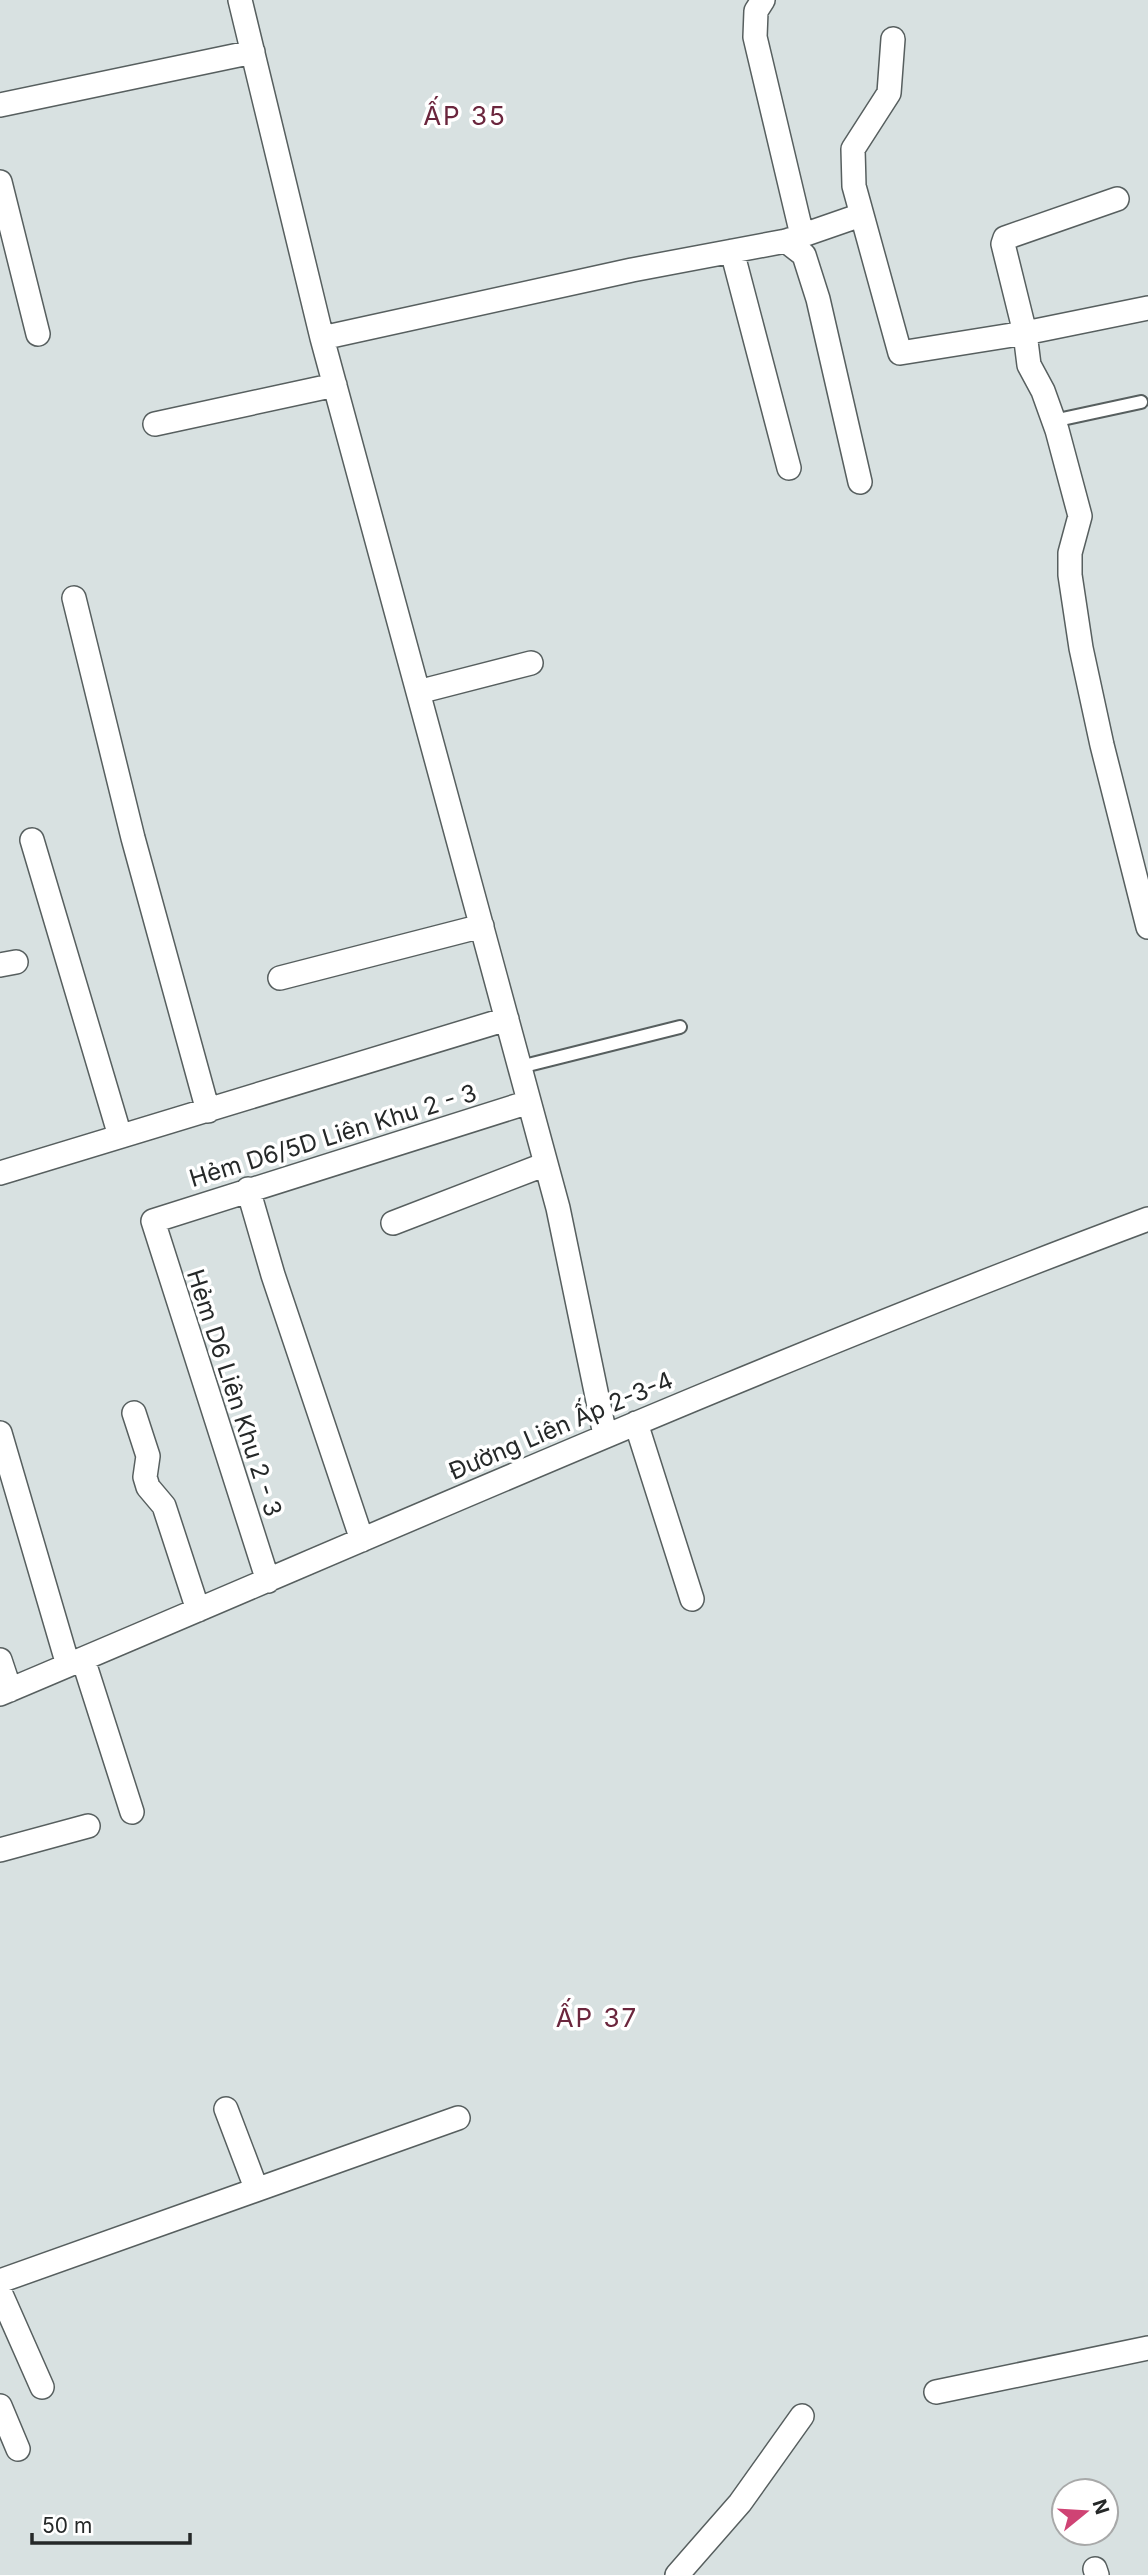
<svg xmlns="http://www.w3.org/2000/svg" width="1148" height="2575" viewBox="0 0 1148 2575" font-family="Inter,sans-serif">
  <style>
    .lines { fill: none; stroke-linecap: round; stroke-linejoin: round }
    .lane-casing { stroke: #575f5f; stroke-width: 16 }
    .street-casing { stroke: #575f5f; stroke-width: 26 }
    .lane { stroke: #fff; stroke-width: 12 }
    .street { stroke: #fff; stroke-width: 23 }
    .labels { text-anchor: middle; stroke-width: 7; stroke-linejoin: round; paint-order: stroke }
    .street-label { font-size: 24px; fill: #252828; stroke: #fff }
    .neighbourhood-label { font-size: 26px; letter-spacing: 2px; fill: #6b263d; stroke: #fff }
  </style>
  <rect width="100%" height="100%" fill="#d8e1e1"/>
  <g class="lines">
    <g class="lane-casing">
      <path id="lane" d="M1053 421 1141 402
        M520 1067 680 1027"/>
    </g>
    <g class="street-casing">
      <path id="street" d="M240 0 322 338 558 1208 605 1435
        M763 0 756 11 755 37 802 235
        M893 39 889 93 853 149 854 186 900 353 1025 333 1003 244 1005 238 1117 199
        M0 105 253 52
        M0 182 38 334
        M786 241 804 255 818 299 860 482
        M732 251 789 468
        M1148 308 1025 333 1029 365 1043 391 1057 430 1080 516 1070 553V575L1081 648 1102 745 1148 927
        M322 338 632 270 786 241 861 215
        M155 424 335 385
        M74 598 133 838 208 1111
        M418 692 531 663
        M32 840 120 1136
        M0 965 16 962
        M280 978 482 926
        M0 1173 507 1019
        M248 1189 273 1275 362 1540
        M393 1223 546 1164
        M134 1413 148 1456 145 1477 148 1487 164 1506 198 1610
        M636 1423 692 1599
        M0 1433 68 1665
        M268 1581 153 1221 529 1102
        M83 1659 132 1812
        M0 1660 10 1690
        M0 1694C382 1533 760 1364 1148 1219
        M0 1850 88 1826
        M226 2109 256 2188
        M0 2281 458 2118
        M0 2292 42 2387
        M936 2392 1148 2348
        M0 2406 18 2449
        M1095 2569 1097 2575
        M677 2575 740 2503 802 2416"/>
    </g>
    <use href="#lane" class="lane"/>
    <use href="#street" class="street"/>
  </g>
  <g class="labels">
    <g class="street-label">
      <text transform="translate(333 1136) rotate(-17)" y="8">Hẻm D6/5D Liên Khu 2 - 3</text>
      <text transform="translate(234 1393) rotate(72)" y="8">Hẻm D6 Liên Khu 2 - 3</text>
      <text transform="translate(561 1426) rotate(-23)" y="8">Đường Liên Ấp 2-3-4</text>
    </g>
    <g class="neighbourhood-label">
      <text x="465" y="125">ẤP 35</text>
      <text x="597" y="2027">ẤP 37</text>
    </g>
  </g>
  <g transform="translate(1085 2512) rotate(72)"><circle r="33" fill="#ffffff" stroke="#a8a9a9" stroke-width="2"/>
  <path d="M0-5L12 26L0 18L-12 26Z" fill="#cf4374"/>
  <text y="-10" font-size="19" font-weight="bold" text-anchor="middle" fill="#252828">N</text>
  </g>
  <path d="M32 2533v10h158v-10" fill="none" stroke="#252828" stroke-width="3.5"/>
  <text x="42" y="2533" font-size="21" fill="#252828" stroke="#ffffff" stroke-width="5" paint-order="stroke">50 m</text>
</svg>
